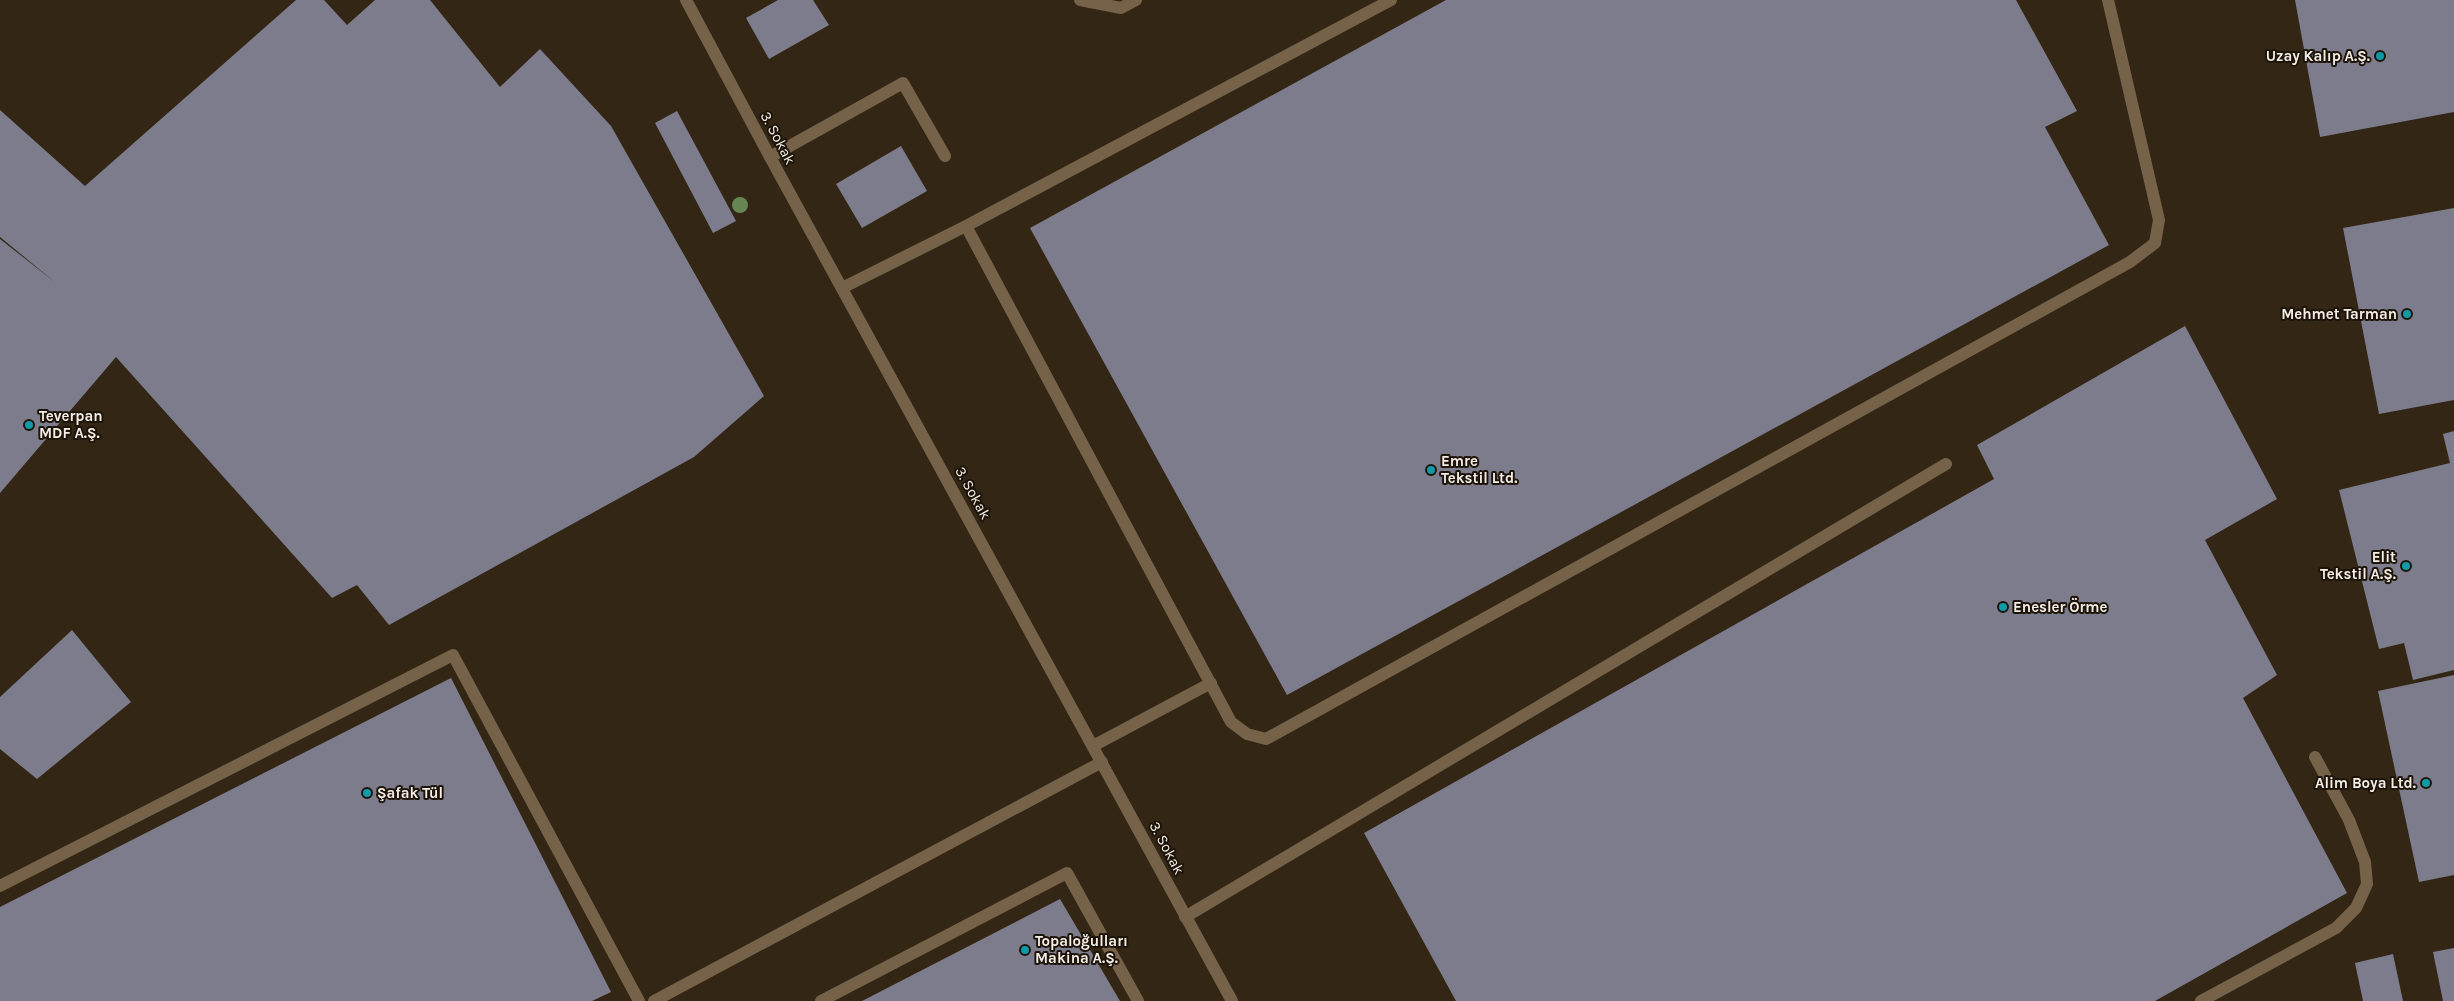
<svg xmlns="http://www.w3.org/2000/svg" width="2454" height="1001" viewBox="0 0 2454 1001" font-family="Karla,sans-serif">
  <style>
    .built { fill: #332615 }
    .building { fill: #7c7c8c }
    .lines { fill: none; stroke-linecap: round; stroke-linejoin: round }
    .service { stroke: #756249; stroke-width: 12 }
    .minor { stroke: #756249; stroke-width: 12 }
    .tree { fill: #678653 }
    .culture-dot { fill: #0f9aa8; stroke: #1d1409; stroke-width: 2 }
    .labels { text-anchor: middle; stroke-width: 4; stroke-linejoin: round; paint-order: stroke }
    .poi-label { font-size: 15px; font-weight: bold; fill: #f4eee7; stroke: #1d1409; text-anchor: start }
    .street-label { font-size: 15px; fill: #f4eee7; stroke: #1d1409 }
  </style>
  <rect width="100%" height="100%" fill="#261d12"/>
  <path class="built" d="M0 0H2454V1001H0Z"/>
  <path class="building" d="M296 0H324L347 25 375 0H430L500 87 540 49 611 126 764 396 694 457 389 625 357 585 332 598 116 357 0 493V239L56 283 0 237V110L85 186Z
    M778 0H813L829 25 769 59 746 18Z
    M1446 0H2016L2077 111 2045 127 2109 245 1287 695 1030 228Z
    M2295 0H2454V112L2320 137Z
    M677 111 736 221 713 233 655 123Z
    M901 146 927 191 862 228 836 184Z
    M2454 208V400L2379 414 2343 228Z
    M2185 326 2277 499 2205 540 2277 675 2243 698 2347 893 2155 1001H1456L1364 833 1994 479 1977 445Z
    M2454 431V670L2413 680 2404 643 2379 649 2339 490 2450 463 2443 434Z
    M72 630 131 702 37 779 0 749V697Z
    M2454 675V875L2419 882 2378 691Z
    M451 678 611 992 592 1001H0V907Z
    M1060 899 1120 1001H862Z
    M2454 948V1001H2443L2433 952Z
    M2393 954 2403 1001H2363L2355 963Z"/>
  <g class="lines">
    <path class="service" d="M1080 0 1121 8 1136 0
      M1391 0 966 226 1231 722 1247 734 1266 739 2130 262 2155 243 2159 220 2108 0
      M770 157 903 83 945 156
      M842 288 966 226
      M1093 746 1211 683
      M0 886 453 655 639 1001
      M1185 917 1946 464
      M654 1001 1102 762
      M821 1001 1067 873 1138 1001
      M2201 1001 2336 928 2356 908 2367 884 2365 862 2349 820 2315 757"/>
    <path class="minor" d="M686 0 770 157 1232 1001"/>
  </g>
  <circle class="tree" cx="740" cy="205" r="8"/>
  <g class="culture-dot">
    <circle cx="2380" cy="56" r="5"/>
    <circle cx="2407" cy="314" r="5"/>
    <circle cx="29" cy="425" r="5"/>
    <circle cx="1431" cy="470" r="5"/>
    <circle cx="2406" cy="566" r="5"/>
    <circle cx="2003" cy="607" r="5"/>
    <circle cx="2426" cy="783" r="5"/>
    <circle cx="367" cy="793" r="5"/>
    <circle cx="1025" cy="950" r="5"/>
  </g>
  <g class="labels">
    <g class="poi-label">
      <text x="2370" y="61" text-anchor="end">Uzay Kalıp A.Ş.</text>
      <text x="2397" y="319" text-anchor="end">Mehmet Tarman</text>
      <text x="39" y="421">Teverpan<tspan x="39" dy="17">MDF A.Ş.</tspan></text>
      <text x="1441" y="466">Emre<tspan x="1441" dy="17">Tekstil Ltd.</tspan></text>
      <text x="2396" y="562" text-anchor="end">Elit<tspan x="2396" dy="17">Tekstil A.Ş.</tspan></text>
      <text x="2013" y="612">Enesler Örme</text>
      <text x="2416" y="788" text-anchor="end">Alim Boya Ltd.</text>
      <text x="377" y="798">Şafak Tül</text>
      <text x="1035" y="946">Topaloğulları<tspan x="1035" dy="17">Makina A.Ş.</tspan></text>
    </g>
    <g class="street-label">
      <text transform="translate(778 138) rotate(62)" y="5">3. Sokak</text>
      <text transform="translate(973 493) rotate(61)" y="5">3. Sokak</text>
      <text transform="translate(1167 848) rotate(62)" y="5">3. Sokak</text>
    </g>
  </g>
</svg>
